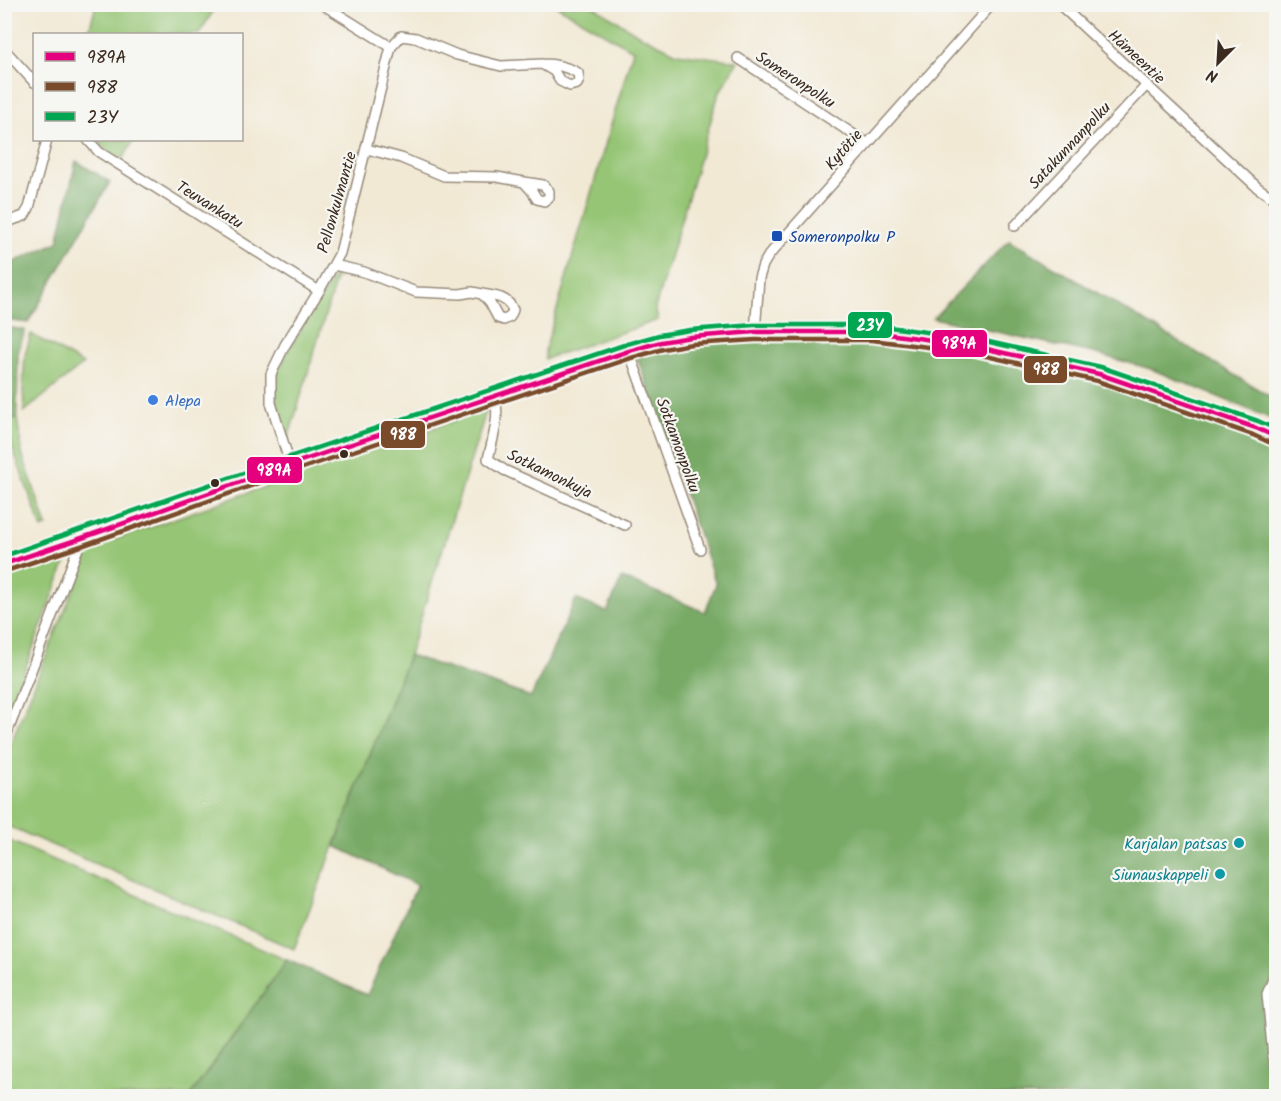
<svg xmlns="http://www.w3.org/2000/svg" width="1281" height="1101" viewBox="0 0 1281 1101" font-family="Kalam,sans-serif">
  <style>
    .green { fill: #95c575; stroke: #68784a; stroke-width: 1.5 }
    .forest { fill: #78aa66; stroke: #5a6a42; stroke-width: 1.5 }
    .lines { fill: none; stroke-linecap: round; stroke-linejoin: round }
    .street-casing { stroke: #968a7a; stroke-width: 12 }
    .secondary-casing { stroke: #968a7a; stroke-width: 16 }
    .street { stroke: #fff; stroke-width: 9 }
    .secondary { stroke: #fae7c3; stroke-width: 14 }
    .bus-1-casing { stroke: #f6f6f2; stroke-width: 9 }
    .bus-2-casing { stroke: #f6f6f2; stroke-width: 9 }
    .bus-3-casing { stroke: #f6f6f2; stroke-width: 9 }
    .bus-1 { stroke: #e5007d; stroke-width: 4.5 }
    .bus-2 { stroke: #7a4b2a; stroke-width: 4.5 }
    .bus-3 { stroke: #00a651; stroke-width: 4.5 }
    .transit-dot { fill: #1a4fb4; stroke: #f6f6f2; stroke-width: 2 }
    .shop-dot { fill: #3f7fe0; stroke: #f6f6f2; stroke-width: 2 }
    .bus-dot { fill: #3b2a1e; stroke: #f6f6f2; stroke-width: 2 }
    .culture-dot { fill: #0f9aa8; stroke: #f6f6f2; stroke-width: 2 }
    .labels { text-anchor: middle; stroke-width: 4.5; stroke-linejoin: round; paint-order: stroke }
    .street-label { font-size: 16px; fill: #3b2a1e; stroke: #f6f6f2 }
    .transit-label { font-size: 16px; fill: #164399; stroke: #f6f6f2; text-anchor: start }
    .shop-label { font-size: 16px; fill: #366cbe; stroke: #f6f6f2; text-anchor: start }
    .culture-label { font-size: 16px; fill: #0d838f; stroke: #f6f6f2; text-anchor: end }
    .line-badge { stroke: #f6f6f2; stroke-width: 2 }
    .badge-label { font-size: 16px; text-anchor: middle; font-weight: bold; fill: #fff }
  </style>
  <rect width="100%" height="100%" fill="#f6f6f2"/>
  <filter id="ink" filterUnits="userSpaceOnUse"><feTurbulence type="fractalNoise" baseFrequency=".0167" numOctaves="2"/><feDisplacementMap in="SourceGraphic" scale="12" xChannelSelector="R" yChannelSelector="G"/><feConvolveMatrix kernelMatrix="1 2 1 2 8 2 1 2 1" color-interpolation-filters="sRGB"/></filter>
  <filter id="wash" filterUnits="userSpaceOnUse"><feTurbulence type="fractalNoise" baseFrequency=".008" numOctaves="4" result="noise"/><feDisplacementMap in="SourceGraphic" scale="24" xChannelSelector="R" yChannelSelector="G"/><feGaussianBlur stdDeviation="1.35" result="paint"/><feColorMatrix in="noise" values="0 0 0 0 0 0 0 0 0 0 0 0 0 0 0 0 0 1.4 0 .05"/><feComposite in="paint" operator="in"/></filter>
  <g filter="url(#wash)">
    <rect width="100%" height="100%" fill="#f2e9d5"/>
    <path class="green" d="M96 5V4L217 5 199 34H88Z
      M555 5H592L638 34 677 53 738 61 719 93 655 308 658 320 545 359V350L633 50Z
      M96 140H134L122 160 103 147Z
      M335 275 337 276 288 439 275 402 276 375 290 347Z
      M31 334 83 364 24 412 23 388 25 355Z
      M487 409 409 655 294 949 5 825V757L90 548Z
      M17 417 22 454 47 526 42 529 7 433H5V418L8 421Z
      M69 553 5 722V574Z
      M5 839 287 960 190 1096H5Z"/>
    <path class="forest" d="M76 161 110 182 28 323 5 320V270L9 264 58 242Z
      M1009 240 1276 400V421L1151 369 1093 353 933 318Z
      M5 327 25 330 18 353 17 417 8 421 4 418Z
      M755 332H873L1099 374 1276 437V971L1267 994 1276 1069V1096H190L287 960 367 995 417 885 335 846 409 655 531 697 576 599 607 612 622 578 705 612 716 584 637 357 629 351Z"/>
  </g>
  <g filter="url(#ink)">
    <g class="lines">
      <g class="street-casing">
        <path id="street" d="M1059 4 1258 188 1276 200
          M391 47 401 36 416 38 457 55 501 66 542 64 554 71 560 81 570 86 577 84 579 80 578 73C566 66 556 64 542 64
          M4 49 34 82
          M738 58 868 144
          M88 140 99 152 319 291
          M367 149 401 158 444 176 497 177 524 182 532 191 537 199 544 201 549 197V191L543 185 524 182
          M4 223 24 216 29 208 47 140
          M1015 226 1146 86
          M334 265 364 272 416 292 460 294 472 292 482 294 490 303 498 318 504 320 510 317 513 310C508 297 495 296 482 294
          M755 332 759 278 763 265 769 255 992 4
          M629 351 700 549
          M495 396C500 418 493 437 488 459L504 470 625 525
          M290 464 271 403V374L285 345 319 291 340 253 391 47 322 4
          M4 741 82 538
          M1276 972 1267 994 1273 1056 1276 1069"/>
      </g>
      <g class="secondary-casing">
        <path id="secondary" d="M4 564 82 538 280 468 629 351 661 342 691 337 755 332H873L969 345 1099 374 1256 428 1276 437"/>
      </g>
      <use href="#street" class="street"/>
      <use href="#secondary" class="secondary"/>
      <g class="bus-1-casing">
        <path id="bus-1" d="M4 564 82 538 280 468 629 351 661 342 691 337 755 332H873L969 345 1099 374 1256 428 1276 437"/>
      </g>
      <g class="bus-2-casing">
        <path id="bus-2" d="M6 571 84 545 282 475 631 358 663 349 692 344 755 340H872L968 352 1097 381 1253 435 1273 444"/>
      </g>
      <g class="bus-3-casing">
        <path id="bus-3" d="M4 556 278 461 627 344 659 335 690 330 754 325H874L971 338 1101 367 1258 421 1276 429"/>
      </g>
      <use href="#bus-1" class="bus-1"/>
      <use href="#bus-2" class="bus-2"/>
      <use href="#bus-3" class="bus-3"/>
    </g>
  </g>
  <rect class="transit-dot" x="771" y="230" width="12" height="12" rx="3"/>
  <circle class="shop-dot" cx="153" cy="400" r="6"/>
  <g class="bus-dot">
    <circle cx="344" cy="454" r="5"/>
    <circle cx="215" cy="483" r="5"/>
  </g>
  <g class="culture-dot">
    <circle cx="1239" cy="843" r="6"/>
    <circle cx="1220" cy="874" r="6"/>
  </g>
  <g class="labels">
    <g class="street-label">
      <text transform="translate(1137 56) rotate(43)" y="6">Hämeentie</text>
      <text transform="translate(796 79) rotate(33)" y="6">Someronpolku</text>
      <text transform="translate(1069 145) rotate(-47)" y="6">Satakunnanpolku</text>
      <text transform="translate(843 149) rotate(-49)" y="6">Kytötie</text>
      <text transform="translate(336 202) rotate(-74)" y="6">Pellonkulmantie</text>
      <text transform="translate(210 204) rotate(32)" y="6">Teuvankatu</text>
      <text transform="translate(679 445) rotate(70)" y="6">Sotkamonpolku</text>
      <text transform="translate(550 473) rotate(26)" y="6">Sotkamonkuja</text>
    </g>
    <g class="transit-label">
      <text x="789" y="242">Someronpolku P</text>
    </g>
    <g class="shop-label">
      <text x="165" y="406">Alepa</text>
    </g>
    <g class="culture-label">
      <text x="1227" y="849">Karjalan patsas</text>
      <text x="1208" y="880">Siunauskappeli</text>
    </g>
  </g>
  <g class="line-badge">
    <rect x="847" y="311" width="46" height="28" rx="6" fill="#00a651"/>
    <rect x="931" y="329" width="57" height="29" rx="6" fill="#e5007d"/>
    <rect x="1023" y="355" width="45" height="29" rx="6" fill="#7a4b2a"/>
    <rect x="380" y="420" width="46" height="29" rx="6" fill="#7a4b2a"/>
    <rect x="246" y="456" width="57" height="28" rx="6" fill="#e5007d"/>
  </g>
  <g class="badge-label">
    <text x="870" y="331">23Y</text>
    <text x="959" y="349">989A</text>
    <text x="1046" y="375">988</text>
    <text x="403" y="440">988</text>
    <text x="274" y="476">989A</text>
  </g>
  <rect width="1281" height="1101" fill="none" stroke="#f6f6f2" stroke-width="24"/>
  <rect x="33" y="33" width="210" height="108" fill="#f6f6f2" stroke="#aba49d" stroke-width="1.5"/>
  <rect x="45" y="52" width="30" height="9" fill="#e5007d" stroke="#aba49d" stroke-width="1.5"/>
  <text x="87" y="63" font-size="18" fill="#3b2a1e">989A</text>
  <rect x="45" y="82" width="30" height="9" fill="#7a4b2a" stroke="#aba49d" stroke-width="1.5"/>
  <text x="87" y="93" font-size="18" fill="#3b2a1e">988</text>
  <rect x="45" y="112" width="30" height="9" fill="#00a651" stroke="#aba49d" stroke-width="1.5"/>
  <text x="87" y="123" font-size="18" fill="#3b2a1e">23Y</text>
  <g transform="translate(1218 63) rotate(204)" stroke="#f6f6f2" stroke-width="4.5" paint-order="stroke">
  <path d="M0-4.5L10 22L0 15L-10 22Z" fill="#3b2a1e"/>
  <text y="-9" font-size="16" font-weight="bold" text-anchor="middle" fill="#3b2a1e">N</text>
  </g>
</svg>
